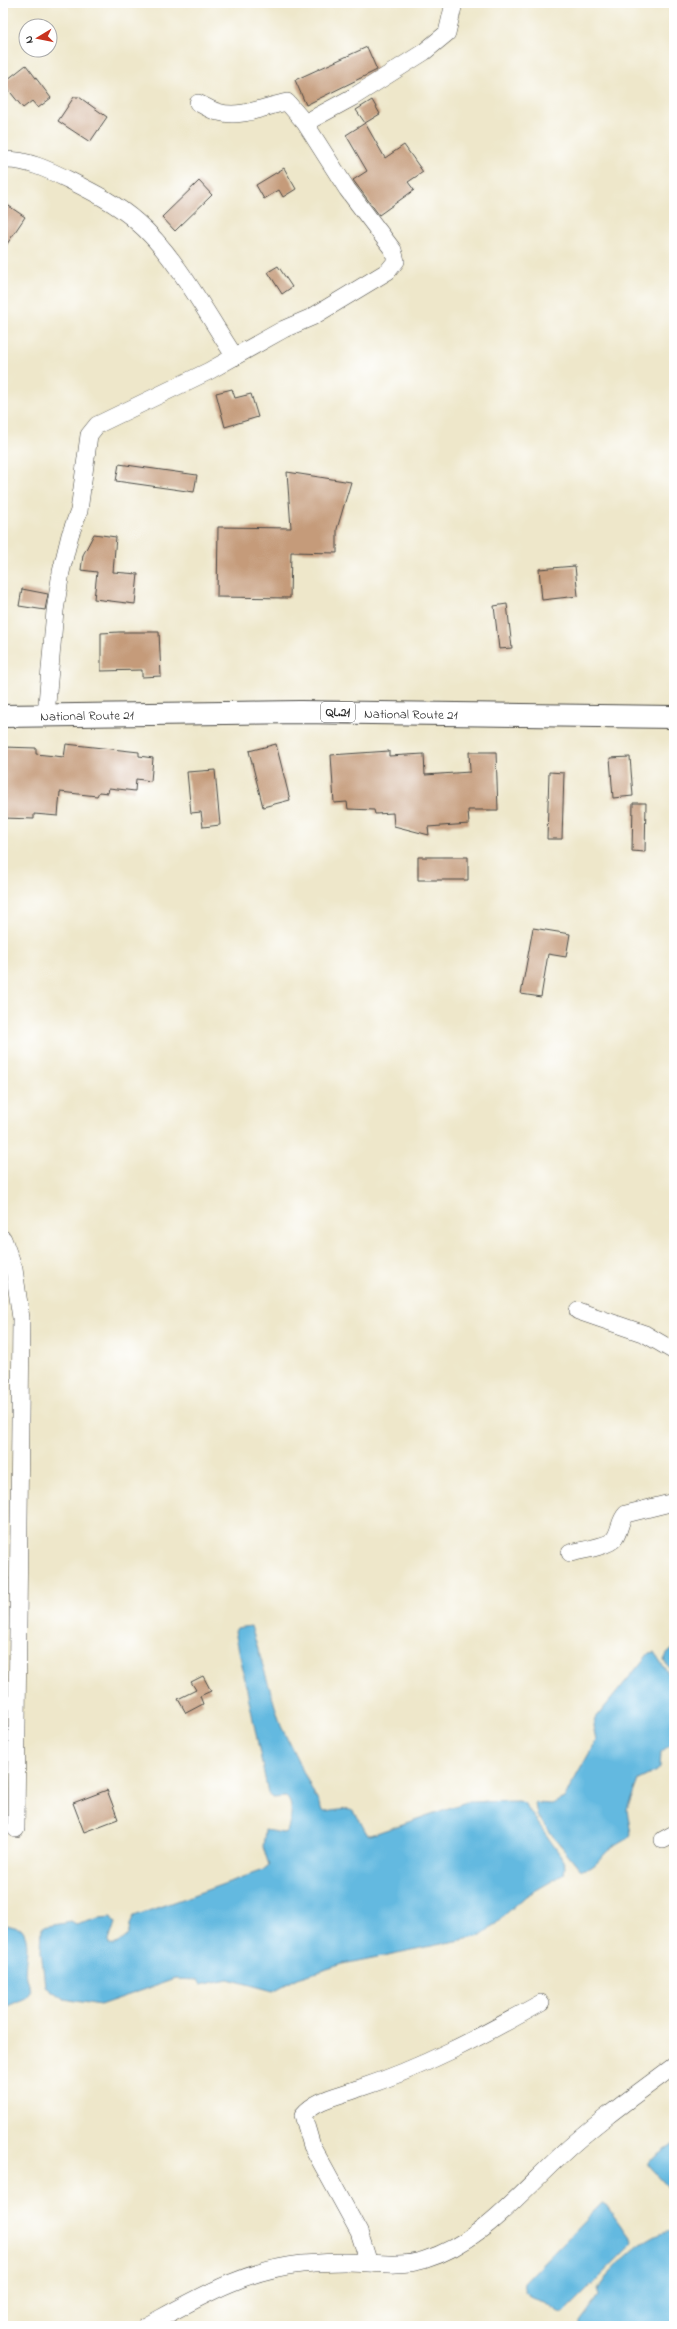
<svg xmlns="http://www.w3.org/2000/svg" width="677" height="2329" viewBox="0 0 677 2329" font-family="'Indie Flower',sans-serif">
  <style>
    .water { fill: #64b9e0; stroke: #487286 }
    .building { fill: #c59b7a }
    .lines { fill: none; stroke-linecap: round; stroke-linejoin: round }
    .minor-casing { stroke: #484743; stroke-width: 18 }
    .trunk-casing { stroke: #484743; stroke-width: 24 }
    .minor { stroke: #fff; stroke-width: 17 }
    .trunk { stroke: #fff; stroke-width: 22 }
    .labels { text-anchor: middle; stroke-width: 3; stroke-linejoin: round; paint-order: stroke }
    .shield { fill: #fff; stroke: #6b6b6b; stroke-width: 1 }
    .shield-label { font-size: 12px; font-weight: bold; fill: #2b2b2b }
    .street-label { font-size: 13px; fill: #2b2b2b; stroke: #fff }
  </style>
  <rect width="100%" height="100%" fill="#fff"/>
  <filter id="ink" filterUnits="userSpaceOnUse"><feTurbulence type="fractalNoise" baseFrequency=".025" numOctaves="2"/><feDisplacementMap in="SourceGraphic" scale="8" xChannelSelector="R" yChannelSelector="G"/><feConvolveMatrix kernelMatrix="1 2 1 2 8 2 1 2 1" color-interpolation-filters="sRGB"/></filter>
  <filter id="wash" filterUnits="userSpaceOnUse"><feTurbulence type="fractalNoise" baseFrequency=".012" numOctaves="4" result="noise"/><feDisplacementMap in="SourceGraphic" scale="16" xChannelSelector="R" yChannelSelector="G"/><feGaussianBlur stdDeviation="0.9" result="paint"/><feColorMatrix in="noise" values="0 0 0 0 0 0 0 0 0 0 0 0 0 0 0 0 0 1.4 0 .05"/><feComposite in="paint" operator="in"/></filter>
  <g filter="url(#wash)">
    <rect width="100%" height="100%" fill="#eee7ca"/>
    <path class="water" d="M251 1626 281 1726 322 1810 325 1812C357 1807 352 1807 367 1834L371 1835 466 1802 519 1801 524 1803 561 1856 565 1866 564 1874 526 1896 481 1936 343 1964 298 1978 273 1991 228 1979 201 1985 198 1980 175 1979 100 2005 64 1999 45 1986 41 1950 42 1927 71 1922 76 1925 99 1918 111 1917 115 1923 109 1941V1944L114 1945C137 1933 124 1931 134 1916L263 1870 269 1865 263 1847 265 1830 283 1833 287 1832C290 1822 295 1805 286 1797L273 1798 268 1793 235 1631 237 1628Z
      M674 1648V1676L664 1660 667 1654Z
      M654 1652 674 1682V1742L661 1752 660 1767 657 1771 638 1780 627 1810 631 1834 629 1837C623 1841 616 1844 610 1849 600 1857 594 1872 580 1869L537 1816 535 1803 552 1804 564 1798 596 1741 593 1726 595 1719 649 1653Z
      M3 1924 22 1929C32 1943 23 1963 26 1978 28 1984 30 1987 30 1993L26 1998 3 2008Z
      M674 2144V2194L648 2165 650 2161Z
      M602 2203 606 2205 632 2241 631 2245 563 2313C554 2312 552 2305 544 2302 535 2299 521 2296 524 2283Z
      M674 2230V2326H580V2322L599 2296 597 2288C615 2267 645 2232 674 2230Z"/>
    <g id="blocks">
      <path class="building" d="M367 47 377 70 306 105 295 80Z
        M26 65 51 98 38 108 32 101 23 108 3 83Z
        M74 97H79L107 117 90 142 58 121Z
        M372 100 380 114 365 123 356 110Z
        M365 123 385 158 404 145 423 172 408 182 414 190 379 215 353 180 367 171 346 135Z
        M284 168 296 189 283 197 279 190 264 199 256 185Z
        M199 181 212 195 175 231 162 217Z
        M3 202 25 217 3 250Z
        M278 266 292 287 282 294 268 272Z
        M232 389 235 398 251 394 258 417 225 427 216 393Z
        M119 464 197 475 194 492 116 481Z
        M287 472 351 482 337 529V553L291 552 290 598 217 597 218 527 291 528Z
        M94 534 116 537 113 572 138 574 135 604 94 599 97 572 81 570 83 555Z
        M575 566 578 596 542 600 539 569Z
        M22 589 48 594 45 610 19 606Z
        M507 604 512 648 499 649 494 606Z
        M119 632H159L161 676 142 677V670L101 671V633Z
        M66 744 139 752V756L153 758 151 781 136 779 135 791 109 788 108 793 99 792 97 796 60 792 58 816 34 814V819L3 818V747L36 748V754L64 757Z
        M276 744 290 800 263 807 249 751Z
        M389 751V756L424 754 425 775 470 772 469 752H496L498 810H468L469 824 428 827 429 835 394 826 393 813 375 814 374 810 348 809 347 802 334 803 331 755Z
        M630 757 633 796 613 798 610 758Z
        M215 770 220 825 203 827 201 812 191 813 187 772Z
        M549 772 564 773 562 839H547Z
        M633 803H646L645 852 632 851Z
        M418 857H468V880H418Z
        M533 928 570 934 566 957 548 954 541 997 521 994Z
        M203 1676 211 1691 200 1696 203 1704 186 1713 178 1699 196 1690 191 1682Z
        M107 1790 118 1819 84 1832 73 1803Z"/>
    </g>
  </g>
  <g filter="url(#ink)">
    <use href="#blocks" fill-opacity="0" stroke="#484743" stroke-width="1"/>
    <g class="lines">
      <g class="minor-casing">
        <path id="minor" d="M198 103C205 106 212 111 218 112 240 119 266 106 287 102L305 123
          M3 160C26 159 49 170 69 180 93 192 117 204 137 222 174 253 208 316 235 357
          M46 715 55 611 61 572 70 535 79 511 89 435 97 425 209 371 284 329 312 317 388 271 396 261 393 250 347 189 305 123 353 97 424 52 447 33 454 3
          M3 1239 14 1269 21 1318 16 1829
          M578 1311 645 1334 674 1351
          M570 1553C579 1551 609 1546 614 1539 620 1532 619 1521 626 1514L674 1502
          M663 1840 674 1834
          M369 2263 359 2232 312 2146 303 2115C316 2099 339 2096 357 2089 422 2068 482 2036 541 2003
          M146 2326C196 2299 244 2270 302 2264 316 2263 330 2262 344 2262 371 2262 398 2268 424 2260 480 2243 517 2196 559 2157 594 2124 635 2095 674 2066"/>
      </g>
      <g class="trunk-casing">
        <g id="trunk">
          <path id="s1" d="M3 716 300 712 674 717"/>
        </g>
      </g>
      <use href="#minor" class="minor"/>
      <use href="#trunk" class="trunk"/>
    </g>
  </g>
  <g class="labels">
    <rect class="shield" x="321" y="702" width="34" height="20" rx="3"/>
    <g class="shield-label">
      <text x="338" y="716">QL.21</text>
    </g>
    <g class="street-label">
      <text dy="5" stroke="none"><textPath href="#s1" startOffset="408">National Route 21</textPath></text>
      <text dy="5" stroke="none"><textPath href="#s1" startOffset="84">National Route 21</textPath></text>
    </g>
  </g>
  <rect width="677" height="2329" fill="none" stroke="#fff" stroke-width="16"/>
  <g transform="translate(38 38) rotate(260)"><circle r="19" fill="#ffffff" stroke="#aaaaaa"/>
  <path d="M0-3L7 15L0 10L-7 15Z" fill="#c8321e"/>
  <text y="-6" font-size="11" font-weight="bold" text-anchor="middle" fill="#2b2b2b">N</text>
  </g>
</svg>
